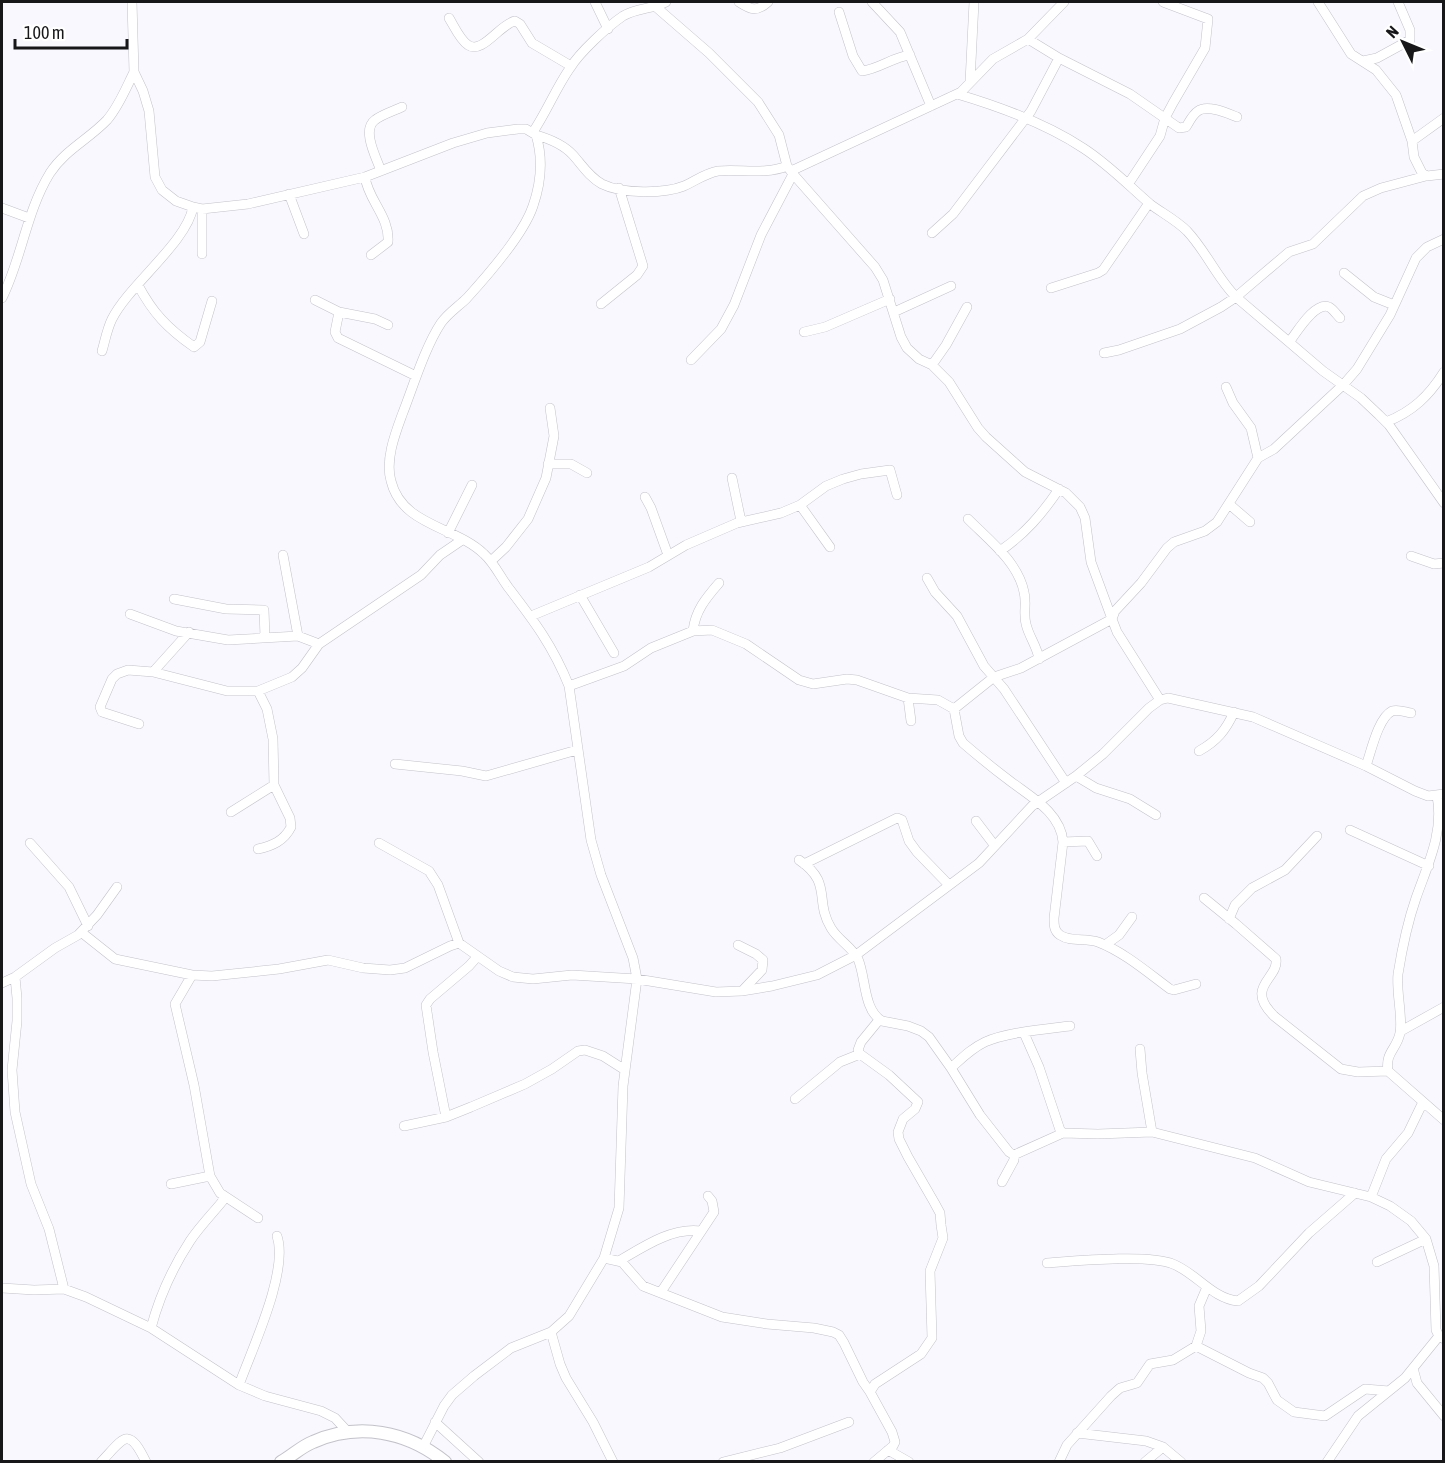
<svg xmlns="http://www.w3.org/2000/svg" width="1445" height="1463" viewBox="0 0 1445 1463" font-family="'Asap Condensed',sans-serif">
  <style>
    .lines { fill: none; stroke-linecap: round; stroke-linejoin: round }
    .street-casing { stroke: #c3c2ca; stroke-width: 10 }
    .secondary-casing { stroke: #c3c2ca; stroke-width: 14 }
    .street { stroke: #fff; stroke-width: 9 }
    .secondary { stroke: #fff; stroke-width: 12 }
  </style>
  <rect width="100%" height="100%" fill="#f8f8fe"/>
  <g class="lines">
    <g class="street-casing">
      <path id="street" d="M132 2 134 72 143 91 149 111 155 177 162 190 176 201 193 207 202 209 248 204 365 177 453 143 487 133 518 129H526L536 135C543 158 541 183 533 206 524 233 487 276 467 298 459 306 448 313 441 323 425 347 413 387 402 415 395 434 385 460 391 481 402 526 455 526 484 554 494 563 500 576 508 587 534 621 553 646 569 686L591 840 601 875 633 958 637 979 623 1086 619 1208 604 1258 569 1316 551 1332 511 1348 474 1376 452 1395 444 1406 423 1447
        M595 2 608 29
        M739 2C751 10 757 12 768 2
        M872 2 900 32 931 106
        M1318 2 1351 54 1376 70 1396 95 1412 141 1414 157 1422 173 1427 176 1444 174
        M656 7 709 53 758 102 779 135 787 166 793 174 875 267 883 280 901 337 907 348 919 359 932 365 949 382 978 428 986 437 1025 472 1066 493 1080 507 1085 518 1091 562 1112 619 1021 668 994 677 954 709
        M839 12 853 56 862 71C879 69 893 57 910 55
        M449 18C454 26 460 40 468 45 482 55 500 24 515 21L520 24 532 43 571 66
        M1028 39 1059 58 1130 94 1179 128 1186 127C1189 122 1193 114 1198 111 1207 104 1227 113 1237 117
        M1363 61 1377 58 1410 40V30L1398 2
        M970 82 974 2
        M957 94C1001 107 1045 123 1083 148 1108 164 1128 185 1150 204 1162 213 1176 220 1187 231 1206 251 1217 278 1236 297L1323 371 1361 398 1379 415 1389 425 1444 503
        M533 132C547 111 556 88 570 68 580 52 607 27 623 16 636 8 653 9 666 2
        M536 135C550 139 563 144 573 155 582 165 589 177 602 184 622 194 664 194 684 186 695 181 706 173 718 171 742 169 764 175 787 166
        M1412 141 1444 118
        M381 171C377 159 361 130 375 120 383 114 394 111 402 107
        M791 171 961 92 993 59 1028 39 1064 2
        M365 177C368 200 390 217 388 242L371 255
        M1129 183 1160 136 1165 118 1173 103 1205 48 1208 19 1163 2
        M289 194 304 234
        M2 208 29 218
        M202 209V254
        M932 233 953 214 1031 111 1059 58
        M1344 273 1374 297 1394 305
        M138 285C153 313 167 328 194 347L200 342 212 301
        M1051 288 1098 273 1103 270 1149 203
        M2 298C22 258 26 212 50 173 65 150 89 139 107 120 119 106 126 88 134 72
        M315 300 339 312 375 319 388 325
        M601 304 637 275 643 266 619 188
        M339 312 335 332 338 338 416 376
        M894 312 951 286
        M804 332 825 327 890 299
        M1290 341C1297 332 1315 301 1329 307 1333 309 1337 315 1340 318
        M102 351C105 341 107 329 112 319 129 285 187 242 193 207
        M1104 353 1119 350 1180 329 1221 307 1236 297 1289 252 1313 244 1363 196 1381 188 1426 176
        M691 360 721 329 734 305 761 235 793 174
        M932 365 946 345 967 307
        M1226 387 1233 403 1251 428 1258 458
        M1386 422C1412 412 1429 396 1444 372
        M548 464H571L587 473
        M732 478 741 521
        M645 497 651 508 668 555
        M1229 504 1250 522
        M800 505 830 547
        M968 519C989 540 1018 562 1024 592 1027 603 1023 613 1026 624 1029 637 1037 646 1039 659
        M448 533 472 485
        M1000 551C1025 534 1042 514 1059 489
        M283 555 298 636
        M1411 556 1434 564 1444 563
        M491 561 506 547 528 519 546 478 554 436 550 408
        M927 578 935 592 957 616 984 666 1004 689 1066 783
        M580 595 614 653
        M174 599 226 609 264 610 265 637
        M130 614 176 631 228 640 298 636 319 644
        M531 616 649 567 686 545 737 523 781 513 800 505 826 486 843 479 861 474 890 470 897 495
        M693 631C695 611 706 598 719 583
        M153 672 189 632
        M569 686 624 666 651 648 693 631 712 630 746 644 799 680 813 684 847 679 857 680 908 698 938 700 954 709 959 736 963 743C978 756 994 769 1010 781 1031 797 1061 813 1063 842L1054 918C1054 925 1054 931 1060 935 1070 942 1086 938 1098 942 1124 952 1147 972 1170 989L1174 990 1196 984
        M908 698 911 721
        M1160 700 1117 632 1112 619 1115 611 1141 583 1167 548 1174 542 1205 531 1217 522 1258 458 1274 449 1344 384 1357 369 1390 315 1416 258 1427 247 1444 239
        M139 724 102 712 100 707 112 679 117 674 128 670 153 672 227 691H258L292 677 302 668 319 644 421 575 440 555 462 540
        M1199 751C1217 741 1226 730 1234 712
        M395 764 462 771 486 776 577 750
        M1366 766C1371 752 1378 718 1392 711 1398 709 1405 712 1411 713
        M1076 776 1096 788 1130 799 1156 815
        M1437 796C1444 832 1428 864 1416 898 1408 921 1402 949 1398 974 1396 992 1403 1018 1400 1033 1397 1049 1385 1052 1388 1071L1444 1120
        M231 812 274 785
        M976 821 995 846
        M1350 830 1429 866
        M1063 842 1088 841 1097 856
        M30 843 69 887 88 926
        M379 843 429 871 438 885 459 943
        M258 849C272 846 284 841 291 827L290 818 274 785 273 739 267 709 258 691
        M799 860C833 883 814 900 831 928 838 940 852 947 858 959 866 977 863 1010 882 1021L908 1026 921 1031 929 1037 951 1068 980 1115 1009 1152 1014 1155 1063 1133
        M804 864 897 818 902 820 909 841 917 852 949 885
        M1204 898 1236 924 1276 959C1279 979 1244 986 1274 1016L1341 1069 1358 1072 1388 1071
        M1229 919 1235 905 1252 888 1285 870 1317 836
        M81 932 115 959 192 975 212 976 279 969 328 960 363 968 390 970 405 968 450 946 459 943 499 971 513 977 533 979 572 975 637 979 716 992 742 991 772 986 817 975 856 955 967 872 979 863 1032 806 1076 776 1103 754 1149 708 1160 700 1168 698 1253 717 1366 766 1415 791 1428 796 1444 794
        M738 945 756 954 763 960 762 970 742 991
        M1105 945 1119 935 1132 917
        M192 975 175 1004 194 1085 210 1176 220 1193 258 1218
        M15 977 17 998V1021L12 1070 15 1112 31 1184 49 1229 64 1289
        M2 983 15 977 55 948 78 935 97 915 117 887
        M1401 1031 1444 1007
        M1024 1033 1039 1067 1060 1130 1063 1133 1098 1134 1152 1132 1255 1158 1309 1182 1371 1197 1390 1206 1411 1221 1426 1239 1434 1266 1436 1330 1439 1336 1444 1339
        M1140 1049 1142 1073 1152 1132
        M951 1068C962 1058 972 1048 985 1042 1007 1032 1046 1029 1070 1026
        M795 1099 840 1062 860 1054
        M446 1117 433 1052 426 1005 430 999 469 966 477 957
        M404 1126 446 1117 471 1107 525 1084 552 1069 578 1051 585 1050 603 1056 625 1070
        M1002 1182 1014 1160V1155
        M171 1184 210 1176
        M1371 1197 1386 1159 1408 1133 1423 1102
        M604 1258 622 1262 643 1286 722 1317 767 1324 814 1328 833 1332 839 1335 844 1343 863 1382 870 1392
        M619 1261C643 1247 672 1227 701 1231
        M1377 1262 1426 1239
        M1047 1263C1075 1261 1149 1254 1173 1264 1196 1273 1213 1299 1238 1301L1259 1286 1309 1233 1355 1193
        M2 1288 34 1290 64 1289 86 1297 151 1328 239 1385 265 1396 321 1411 335 1418 347 1431
        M661 1292 714 1212 712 1201 708 1196
        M151 1328C159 1298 173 1267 190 1241 200 1226 214 1212 225 1198
        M551 1332 560 1364 566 1378 593 1422 613 1462
        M1196 1346 1249 1373 1263 1378 1268 1383 1277 1400 1294 1412 1325 1416 1365 1389 1389 1391
        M1413 1368 1417 1383 1444 1416
        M239 1385C252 1349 289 1271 277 1236
        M435 1422 479 1462
        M1077 1433 1146 1441 1163 1447 1181 1462
        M888 1450 909 1462
        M101 1462C124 1438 128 1425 146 1462
        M723 1462 780 1448 849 1422
        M874 1462 893 1446 895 1442 892 1432 870 1392 875 1384 921 1354 932 1338 930 1271 943 1238 941 1225 940 1213 934 1202 908 1157 899 1139 898 1132 903 1119 915 1109 918 1102 889 1075 860 1054 858 1050 861 1042 879 1020
        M1059 1462 1067 1445 1111 1396 1120 1388 1137 1383 1150 1364 1173 1360 1196 1346 1201 1331 1199 1306 1207 1287
        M1145 1462 1163 1447
        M1327 1462 1358 1416 1405 1378 1439 1336"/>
    </g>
    <g class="secondary-casing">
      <path id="secondary" d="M281 1462C292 1456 302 1446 313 1442 358 1422 407 1431 445 1462"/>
    </g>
    <use href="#street" class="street"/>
    <use href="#secondary" class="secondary"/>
  </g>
  <rect width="1445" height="1463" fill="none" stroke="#171619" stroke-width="6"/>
  <g transform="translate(1403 42) rotate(313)" stroke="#ffffff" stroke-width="4.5" paint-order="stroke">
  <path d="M0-4.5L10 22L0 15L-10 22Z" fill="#171619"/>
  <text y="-9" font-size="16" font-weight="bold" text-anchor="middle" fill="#171619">N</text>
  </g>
  <path d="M15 39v9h112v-9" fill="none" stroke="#171619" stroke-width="3"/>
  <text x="24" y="39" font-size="18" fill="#171619" stroke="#ffffff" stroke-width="4.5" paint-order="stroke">100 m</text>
</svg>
